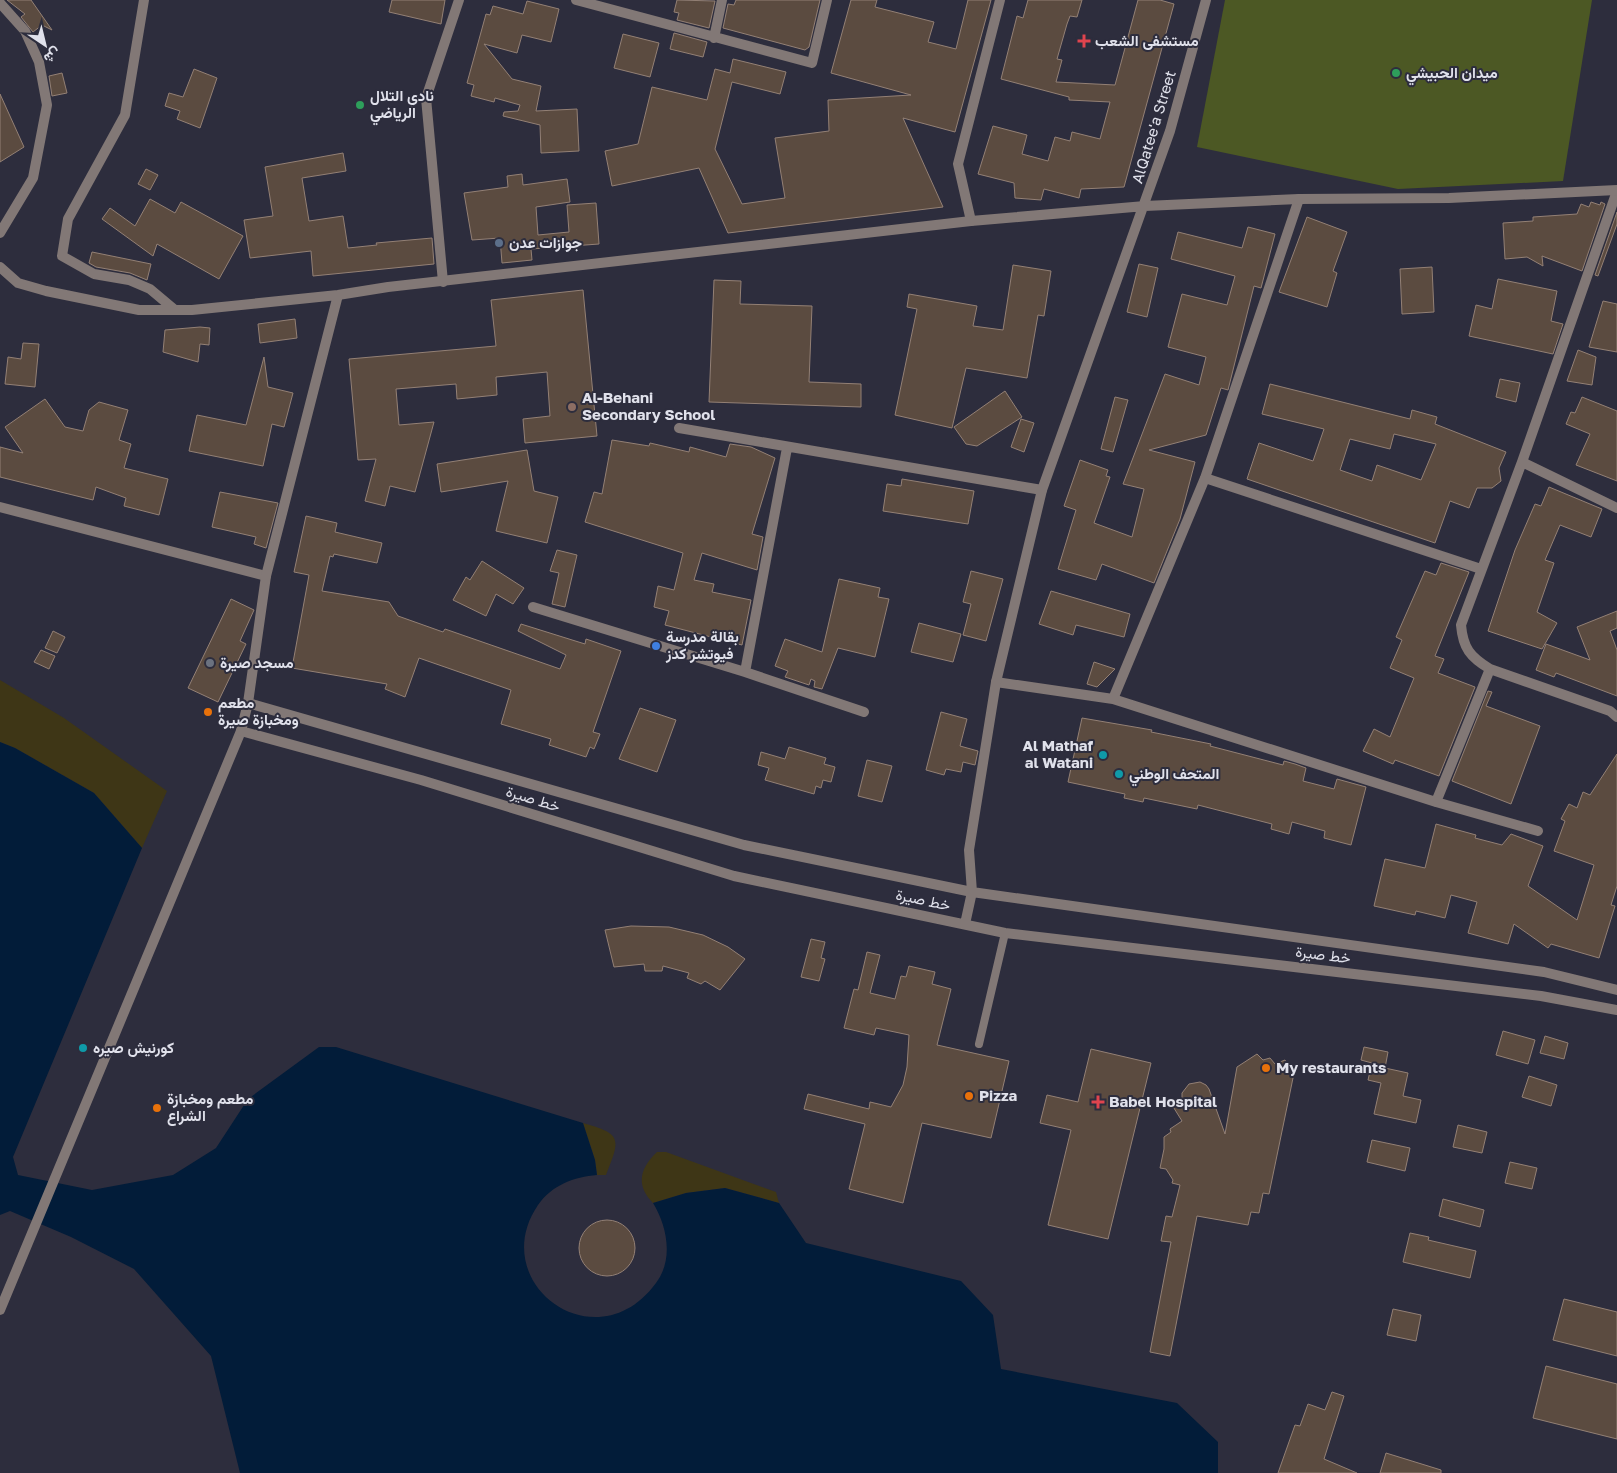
<svg xmlns="http://www.w3.org/2000/svg" width="1617" height="1473" viewBox="0 0 1617 1473" font-family="'Golos Text',Vazirmatn,sans-serif">
  <style>
    .green { fill: #4c5824 }
    .sand { fill: #3e3616 }
    .water { fill: #021c39 }
    .building { fill: #5b4b40; stroke: #938075; fill-rule: evenodd }
    .lines { fill: none; stroke-linecap: round; stroke-linejoin: round }
    .service { stroke: #827876; stroke-width: 8 }
    .minor { stroke: #827876; stroke-width: 10 }
    .tertiary { stroke: #827876; stroke-width: 10 }
    .health-dot { fill: #e0444e; stroke: #2d2d3d; stroke-width: 2 }
    .leisure-dot { fill: #2e9e5b; stroke: #2d2d3d; stroke-width: 2 }
    .service-dot { fill: #5c6f8a; stroke: #2d2d3d; stroke-width: 2 }
    .education-dot { fill: #8d6e63; stroke: #2d2d3d; stroke-width: 2 }
    .shop-dot { fill: #3f7fe0; stroke: #2d2d3d; stroke-width: 2 }
    .worship-dot { fill: #6b7280; stroke: #2d2d3d; stroke-width: 2 }
    .food-dot { fill: #e8710a; stroke: #2d2d3d; stroke-width: 2 }
    .culture-dot { fill: #0f9aa8; stroke: #2d2d3d; stroke-width: 2 }
    .labels { text-anchor: middle; stroke-width: 4; stroke-linejoin: round; paint-order: stroke }
    .poi-label { font-size: 15px; font-weight: bold; fill: #e0e1eb; stroke: #2d2d3d; text-anchor: start }
    .street-label { font-size: 15px; fill: #e0e1eb; stroke: #2d2d3d }
  </style>
  <rect width="100%" height="100%" fill="#2d2d3d"/>
  <path class="green" d="M1225 0H1592L1563 181 1398 189 1197 147Z"/>
  <path class="sand" d="M0 680 64 718 167 791 142 848 94 793 15 748 0 742Z
    M583 1123C623 1134 620 1139 606 1175H597L595 1160Z
    M657 1152H666L776 1192 779 1203 725 1188 686 1193 653 1203C636 1186 639 1169 657 1152Z"/>
  <path class="water" d="M0 742 15 748 94 793 142 848 13 1157 18 1175 92 1190 173 1175 216 1148 248 1099 319 1047H336L583 1123 595 1160 597 1175C574 1177 552 1185 538 1205 485 1283 596 1365 656 1283 674 1259 667 1226 653 1203L686 1193 725 1188 779 1203 806 1243 961 1281 993 1315 1001 1369 1177 1403 1218 1442V1473H240L211 1356 134 1269 71 1237 10 1211 0 1215Z"/>
  <path class="building" d="M7 0H31L52 30 42 25 33 32 21 17 25 14Z
    M392 0H445L441 24 389 12Z
    M677 0 715 1 709 28 677 20 679 13 674 12Z
    M736 0H820L809 47 805 50 723 28 728 4 734 5Z
    M851 0H877L875 7 934 22 928 42 956 49 968 0H991L955 132 903 118 943 207 728 233 699 168 612 186 605 151 638 144 652 87 707 100 715 69 730 73 733 59 786 72 780 94 732 82 715 149 742 204 785 198 775 138 829 131 828 100 911 95 831 73Z
    M1028 0H1082L1077 17 1070 16 1067 24 1057 59 1062 60 1056 82 1115 85 1138 0H1160L1174 4 1124 187 1081 189 1079 198 1044 189 1041 200 1015 198 1014 183 978 174 993 126 1027 135 1022 154 1048 161 1055 137 1070 141 1072 132 1100 139 1110 102 1069 100V97L1001 79 1017 16 1023 18Z
    M527 1 559 9 551 42 522 35 517 53 484 44 512 79 541 86 536 111 577 109 579 151 541 153 540 125 503 116 504 112 518 111 520 105 495 98 494 102 471 96 474 85 467 83 486 14 490 15 493 6 523 14Z
    M674 33 707 42 703 57 670 49Z
    M623 34 659 43 650 77 614 68Z
    M194 69 217 78 200 128 177 119 180 111 165 106 169 93 183 97Z
    M62 73 67 93 52 96 49 76Z
    M0 94 24 147 0 162Z
    M343 153 346 171 302 178 309 221 343 216 348 248 377 245 376 243 432 238 434 264 313 276 311 251 250 258 244 220 273 216 265 167Z
    M146 169 158 175 150 190 138 184Z
    M522 174 523 185 567 179 570 202 536 207 538 235 569 232 567 205 596 203 599 244 531 249 532 260 502 263 500 238 472 240 464 193 508 187 507 176Z
    M150 199 175 213 181 202 243 236 219 279 157 244 153 256 102 219 110 208 135 226Z
    M1591 202 1600 205 1601 202 1605 204 1582 271 1542 256 1543 266 1527 257 1505 259 1503 223 1533 221V217L1577 214 1581 204 1589 207Z
    M1617 212V224L1598 276 1595 275Z
    M1307 217 1347 232 1333 271 1337 273 1327 307 1279 292Z
    M1248 227 1275 234 1261 288 1254 286 1228 390 1221 388 1206 435 1149 450 1195 462 1180 519 1154 583 1102 564 1096 580 1058 569 1076 510 1064 506 1080 460 1108 470 1106 476 1110 477 1094 523 1132 537 1144 489 1123 484 1165 374 1199 385 1206 357 1168 347 1182 294 1227 305 1235 276 1171 259 1178 232 1242 248Z
    M92 252 151 264 147 280 130 273 96 267 89 263Z
    M1139 264 1158 268 1147 317 1127 312Z
    M1013 265 1051 271 1044 316 1038 315 1027 378 966 368 952 428 895 415 917 309 907 307 909 294 977 306 973 326 1003 330Z
    M1432 267 1434 312 1402 314 1400 269Z
    M1498 279 1557 291 1551 321 1563 324 1553 354 1469 336 1476 305 1492 309Z
    M714 280 741 281 740 304 812 306 809 382 861 384V407L709 402Z
    M583 290 597 436 525 443 523 419 550 416 547 372 496 377 497 395 457 399 456 384 396 389 399 425 434 422 415 492 390 486 385 506 365 501 376 459 358 460 349 359 496 346 491 300Z
    M1603 301 1617 304V352L1589 347Z
    M295 319 297 338 260 343 258 324Z
    M200 327 210 328 209 345 200 344 198 362 163 352 165 330Z
    M23 343 39 344 35 387 5 384 8 357 21 359Z
    M1578 350 1596 357 1592 385 1567 381Z
    M264 357 268 387 293 393 284 427 272 424 263 466 189 451 197 415 246 425Z
    M1500 379 1520 383 1516 402 1496 397Z
    M1270 384 1410 419 1412 410 1437 417 1435 424 1506 452 1499 468 1501 481 1492 488H1477L1469 508 1450 501 1435 543 1247 479 1259 443 1313 461 1324 429 1262 414ZM1394 434 1436 444 1421 480 1377 465 1372 481 1340 470 1350 439 1390 449Z
    M1005 391 1022 417 977 446 966 444 954 427Z
    M1115 397 1128 400 1113 452 1101 449Z
    M1582 397 1617 411V481L1576 465 1590 434 1566 424 1571 412 1575 413Z
    M45 399 65 427 83 431 89 410 99 402 128 410 119 440 131 444 124 468 168 479 159 515 124 506 126 498 96 487 93 500 0 477V447L23 453 5 427Z
    M1021 419 1034 423 1024 452 1011 447Z
    M612 440 649 446 650 443 689 452 690 447 726 457 730 444 751 447 775 458 752 534 763 537 757 570 702 553 694 580 714 584 712 592 751 600 742 645 665 625 669 611 654 607 658 586 674 590 683 553 585 522 594 492 602 494Z
    M527 450 534 491 558 497 547 543 496 531 508 481 441 492 437 464Z
    M902 479 974 491 968 524 883 511 887 484 901 486Z
    M1549 487 1602 509 1591 537 1560 525 1545 560 1554 563 1537 612 1557 623 1542 649 1488 631 1515 550 1535 504 1541 506Z
    M220 492 278 503 266 548 254 544 256 537 212 527Z
    M306 516 337 523 335 532 382 543 377 563 334 554 333 557 330 556 322 591 389 602 398 616 443 632 445 629 560 669 566 655 518 631 521 624 585 644 586 639 621 651 593 732 600 734 594 749 590 747 586 757 549 745 551 739 501 724 511 690 419 658 405 697 385 689 387 684 292 668 309 575 294 572Z
    M557 550 577 555 565 607 552 604 559 573 550 571Z
    M482 561 524 588 513 604 496 594 486 616 453 600 466 577 470 580Z
    M1441 563 1469 572 1435 656 1444 659 1438 673 1475 687 1439 776 1395 760 1393 764 1363 751 1374 729 1390 737 1414 678 1390 668 1402 640 1396 637 1425 571 1436 575Z
    M971 571 1003 579 986 641 963 635 971 604 963 602Z
    M839 579 880 588 878 597 889 599 875 657 838 648 822 689 814 687 815 681 811 679 809 685 785 677 788 671 775 666 785 639 822 652Z
    M1051 591 1130 614 1124 637 1076 625 1073 635 1039 624Z
    M231 599 254 610 240 641 246 644 218 702 188 688Z
    M1617 611V628L1610 631 1617 650V696L1556 673 1554 677 1536 670 1546 644 1590 660 1577 627Z
    M919 623 961 634 953 662 911 652Z
    M53 631 65 637 57 653 45 648Z
    M41 650 55 656 49 669 34 662Z
    M1094 662 1115 669 1097 687 1087 684Z
    M1488 691 1492 692 1486 706 1540 726 1511 804 1452 781Z
    M640 708 676 720 657 772 619 759Z
    M941 712 967 719 960 746 978 751 975 765 963 762 961 772 946 769 944 775 926 770Z
    M1082 718 1152 730 1151 732 1211 744 1210 746 1283 765 1284 761 1295 764 1306 768 1303 781 1334 789 1337 779 1366 787 1351 845 1324 838 1325 831 1292 822 1289 834 1271 829 1272 824 1198 805 1197 809 1144 798 1143 802 1124 798 1125 794 1068 782Z
    M789 747 826 758 824 764 835 767 831 782 823 780 821 788 816 786 814 794 765 780 769 768 758 765 761 752 785 759Z
    M1617 754V886L1611 905 1615 906 1599 958 1551 944 1548 948 1514 924 1508 944 1468 933 1477 902 1451 895 1445 918 1416 911 1415 915 1374 906 1385 859 1425 868 1436 824 1476 835 1475 838 1502 845 1511 834 1543 846 1528 886 1577 920 1594 865 1554 851 1565 821 1561 819 1569 804 1577 808 1583 792 1590 795Z
    M867 760 892 766 882 802 858 796Z
    M631 926 669 927 703 935 728 947 745 959 720 990 705 981 701 984 687 978 689 973 663 966 662 971H645L644 964 614 967 605 930Z
    M811 939 825 942 821 958 825 959 819 981 801 977Z
    M867 952 880 955 870 993 895 999 901 976 906 977 909 966 935 972 932 984 951 989 937 1045 1009 1061 991 1138 922 1123 903 1203 849 1189 865 1124 804 1109 808 1094 869 1109 870 1102 891 1107 903 1085 907 1067 909 1035 876 1028 874 1035 844 1028 854 989 858 990Z
    M1503 1031 1535 1040 1528 1064 1496 1055Z
    M1545 1036 1568 1043 1564 1059 1540 1053Z
    M1364 1047 1388 1052 1385 1068 1408 1073 1403 1096 1421 1100 1416 1123 1374 1114 1381 1083 1368 1080 1372 1063 1361 1060Z
    M1091 1049 1151 1063 1108 1239 1048 1225 1071 1130 1040 1123 1047 1095 1078 1102Z
    M1257 1054 1263 1060 1270 1058 1275 1064 1285 1060 1293 1078 1269 1194 1263 1193 1259 1213 1251 1212 1248 1225 1197 1216 1170 1356 1150 1352 1171 1242 1161 1241 1166 1216 1172 1217 1180 1185 1172 1183 1173 1180 1166 1169 1160 1168 1164 1149V1137L1171 1132 1170 1129 1182 1121 1172 1105 1182 1098V1093L1189 1084 1200 1082 1206 1085 1209 1089 1225 1134 1237 1067Z
    M1529 1076 1557 1085 1551 1106 1522 1097Z
    M1458 1125 1487 1132 1482 1153 1453 1147Z
    M1372 1140 1410 1148 1405 1171 1367 1162Z
    M1510 1162 1537 1168 1532 1189 1505 1183Z
    M1443 1199 1484 1210 1480 1227 1439 1216Z
    M579 1248a28 28 0 1 1 56 0a28 28 0 1 1-56 0Z
    M1410 1233 1429 1237 1428 1240 1476 1251 1470 1278 1403 1262Z
    M1564 1299 1617 1312V1356L1553 1340Z
    M1393 1309 1421 1315 1416 1341 1387 1335Z
    M1546 1366 1617 1384V1439L1533 1418Z
    M1332 1392 1344 1396 1324 1459 1357 1473H1278L1295 1425 1300 1426 1308 1404 1325 1410Z
    M1386 1453 1441 1470V1473H1380Z"/>
  <g class="lines">
    <path class="service" d="M979 1044 1005 933"/>
    <path class="minor" d="M144 0 125 115 68 219 62 256 94 274 129 280 150 289 175 310
      M576 0 812 63 827 0
      M0 3 25 31 39 62 47 105 33 178 0 233
      M714 38 722 0
      M1617 191 1522 462 1461 625C1463 648 1470 657 1490 669L1610 711 1617 717
      M971 221 958 164 1000 0
      M443 282 426 98 459 0
      M679 428 1042 490
      M1522 462 1617 508
      M1205 478 1481 569
      M0 507 266 576
      M533 607 745 672 864 712
      M745 672 787 448
      M996 682 1113 699 1205 478 1299 199
      M1113 699 1436 802 1538 831
      M1436 802 1490 669
      M0 1310 241 731"/>
    <path class="tertiary" d="M0 267 18 283 46 291 139 310H192L338 295 388 287 971 221 1145 206 1299 199 1449 198 1617 190
      M338 295 266 576 248 703 241 731 421 780 734 876 1005 933 1541 996 1617 1010
      M248 703 744 845 972 892 1544 972 1617 990
      M965 924 972 892 969 850 996 682 1042 490 1170 131 1206 0"/>
  </g>
  <g class="health-dot">
    <path d="M1081.5 33.5h5v5h5v5h-5v5h-5v-5h-5v-5h5z"/>
    <path d="M1095.5 1094.5h5v5h5v5h-5v5h-5v-5h-5v-5h5z"/>
  </g>
  <g class="leisure-dot">
    <circle cx="1396" cy="73" r="5"/>
    <circle cx="360" cy="105" r="5"/>
  </g>
  <circle class="service-dot" cx="499" cy="243" r="5"/>
  <circle class="education-dot" cx="572" cy="407" r="5"/>
  <circle class="shop-dot" cx="656" cy="646" r="5"/>
  <circle class="worship-dot" cx="210" cy="663" r="5"/>
  <g class="food-dot">
    <circle cx="208" cy="712" r="5"/>
    <circle cx="1266" cy="1068" r="5"/>
    <circle cx="969" cy="1096" r="5"/>
    <circle cx="157" cy="1108" r="5"/>
  </g>
  <g class="culture-dot">
    <circle cx="1103" cy="755" r="5"/>
    <circle cx="1119" cy="774" r="5"/>
    <circle cx="83" cy="1048" r="5"/>
  </g>
  <g class="labels">
    <g class="poi-label">
      <text x="1095" y="46">مستشفى الشعب</text>
      <text x="1406" y="78">ميدان الحبيشي</text>
      <text x="370" y="101">نادي التلال<tspan x="370" dy="17">الرياضي</tspan></text>
      <text x="509" y="248">جوازات عدن</text>
      <text x="582" y="403">Al-Behani<tspan x="582" dy="17">Secondary School</tspan></text>
      <text x="666" y="642">بقالة مدرسة<tspan x="666" dy="17">فيوتشر كدز</tspan></text>
      <text x="220" y="668">مسجد صيرة</text>
      <text x="218" y="708">مطعم<tspan x="218" dy="17">ومخبازة صيرة</tspan></text>
      <text x="1093" y="751" text-anchor="end">Al Mathaf<tspan x="1093" dy="17">al Watani</tspan></text>
      <text x="1129" y="779">المتحف الوطني</text>
      <text x="93" y="1053">كورنيش صيره</text>
      <text x="1276" y="1073">My restaurants</text>
      <text x="979" y="1101">Pizza</text>
      <text x="167" y="1104">مطعم ومخبازة<tspan x="167" dy="17">الشراع</tspan></text>
      <text x="1109" y="1107">Babel Hospital</text>
    </g>
    <g class="street-label">
      <text transform="translate(1154 127) rotate(-73)" y="5">AlQatee'a Street</text>
      <text transform="translate(533 799) rotate(17)" y="5">خط صيرة</text>
      <text transform="translate(923 900) rotate(12)" y="5">خط صيرة</text>
      <text transform="translate(1323 955) rotate(7)" y="5">خط صيرة</text>
    </g>
  </g>
  <g transform="translate(45 45) rotate(145)" stroke="#2d2d3d" stroke-width="4" paint-order="stroke">
  <path d="M0-4L9 19L0 12L-9 19Z" fill="#e0e1eb"/>
  <text y="-8" font-size="14" font-weight="bold" text-anchor="middle" fill="#e0e1eb">ش</text>
  </g>
</svg>
